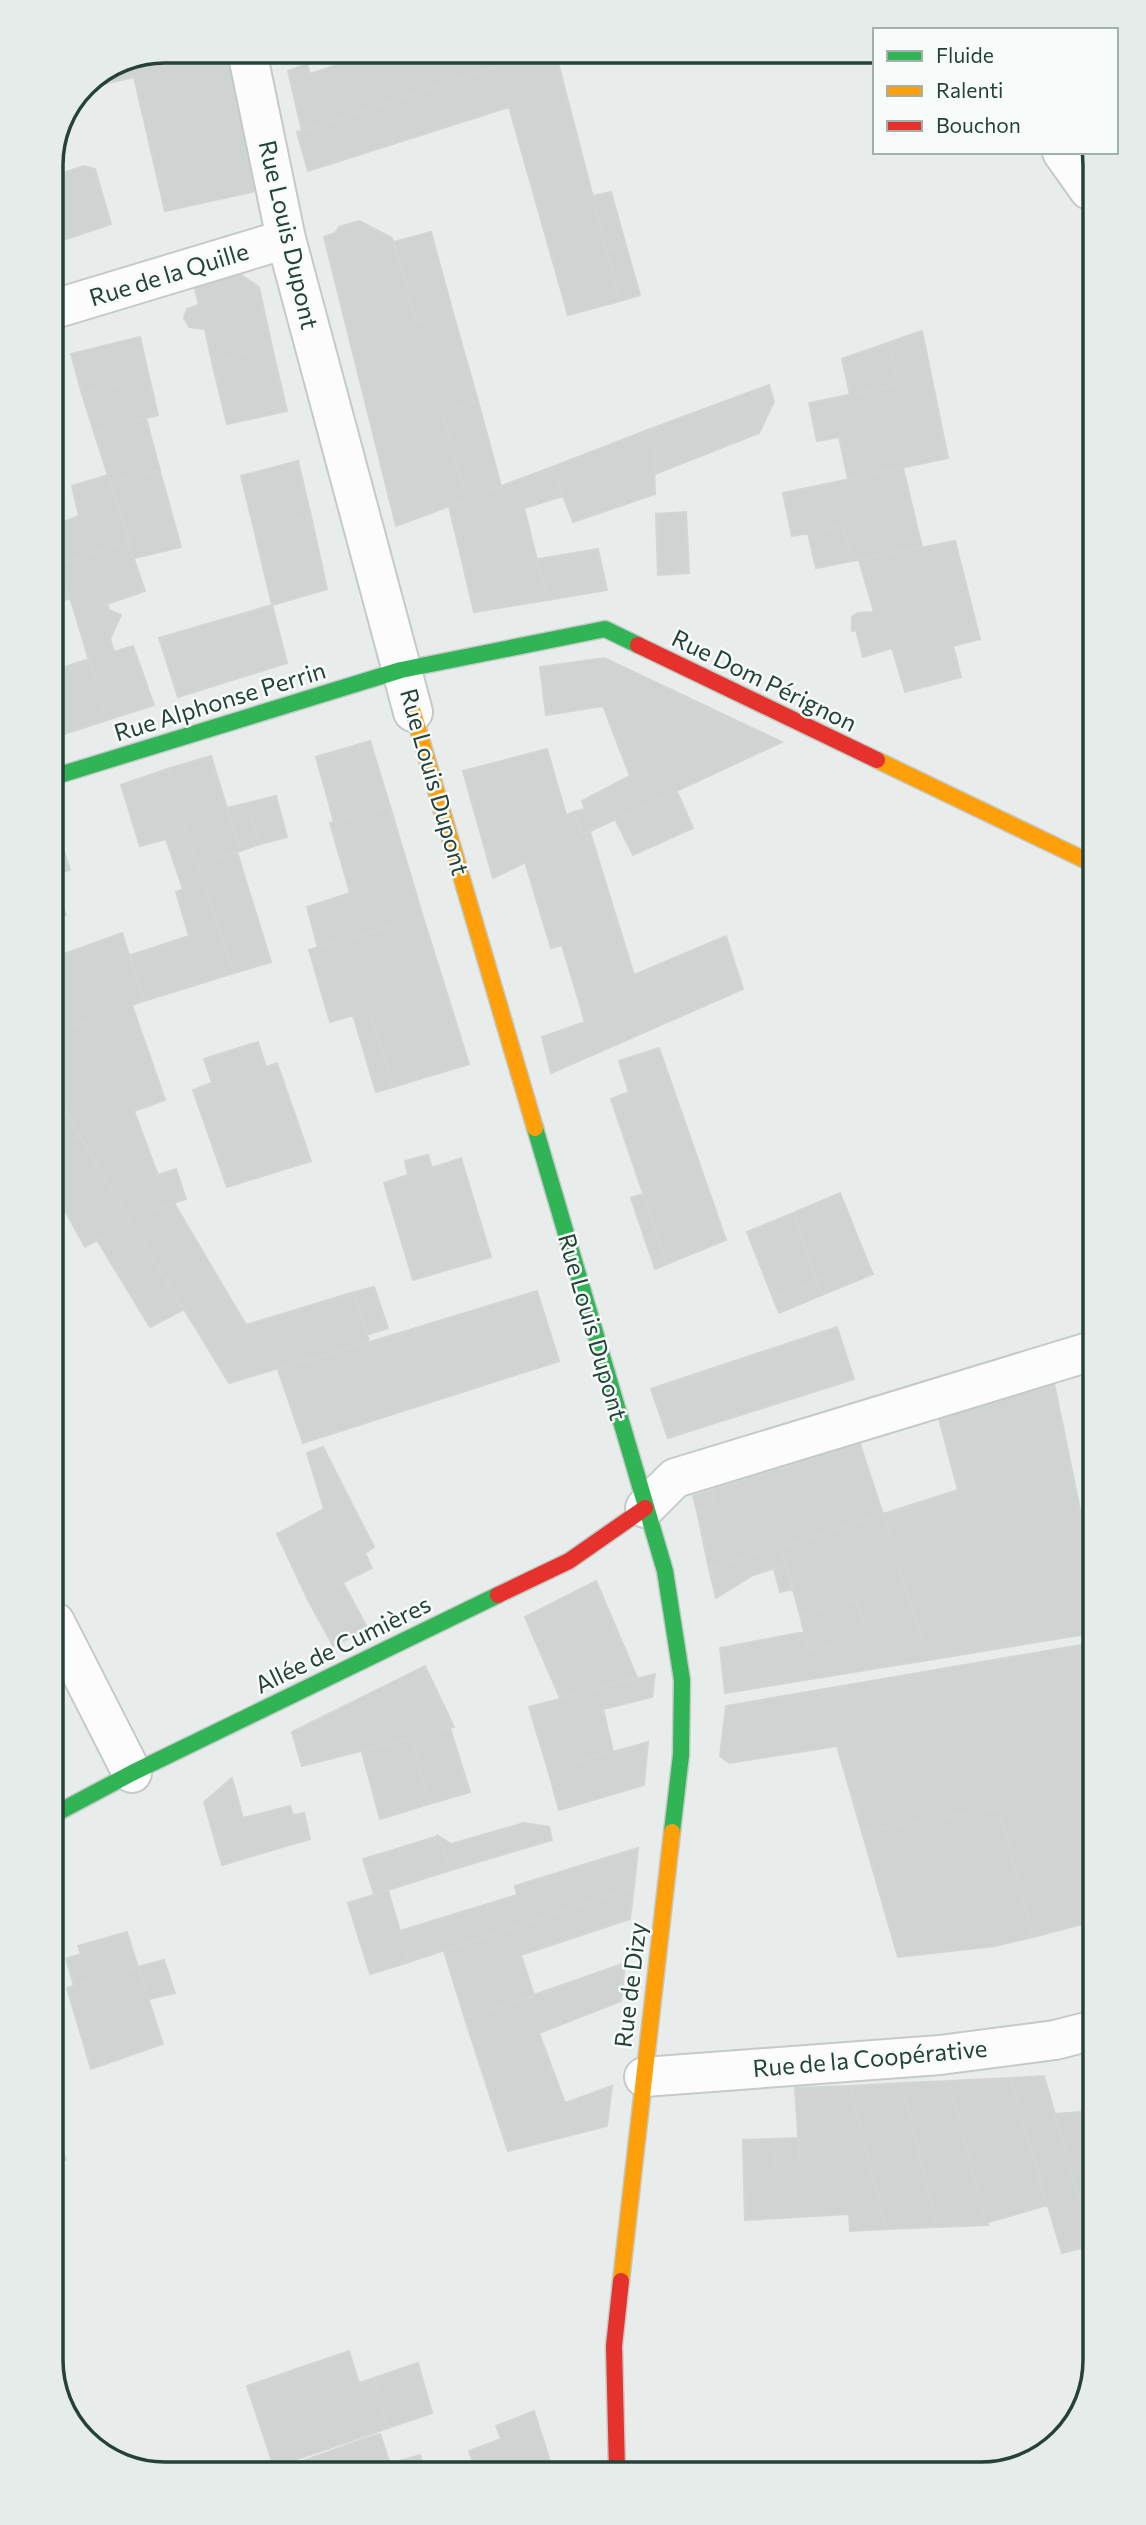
<svg xmlns="http://www.w3.org/2000/svg" width="1146" height="2525" viewBox="0 0 1146 2525" font-family="Commissioner,sans-serif">
  <style>
    .building { fill: #cfd4d2; stroke: #d1d6d4; stroke-width: 2 }
    .lines { fill: none; stroke-linecap: round; stroke-linejoin: round }
    .street-casing { stroke: #c5cac8; stroke-width: 42 }
    .fast-casing { stroke: #c3cbc8; stroke-width: 19 }
    .slow-casing { stroke: #c3cbc8; stroke-width: 19 }
    .jam-casing { stroke: #c3cbc8; stroke-width: 19 }
    .street { stroke: #fcfcfc; stroke-width: 38 }
    .fast { stroke: #30b455; stroke-width: 16 }
    .slow { stroke: #ff9f0a; stroke-width: 16 }
    .jam { stroke: #e5322d; stroke-width: 16 }
    .labels { text-anchor: middle; stroke-width: 5; stroke-linejoin: round; paint-order: stroke }
    .street-label { font-size: 24px; fill: #24423a; stroke: #f7fbf9 }
    .rim { fill: none; stroke: #24423a; stroke-width: 3.5 }
  </style>
  <rect width="100%" height="100%" fill="#e8edeb"/>
  <path class="building" d="M165 51H230L261 190 165 211 134 77 82 89 85 84Z
    M379 51H449L450 54 460 51H541L302 131 288 71 307 64 310 74Z
    M541 51H555L620 301 568 315 509 107 308 171 297 132Z
    M715 51H737L739 57 718 63Z
    M84 166 95 169 111 224 51 244V177Z
    M611 192 626 246 606 251 593 196Z
    M359 221 392 238 417 323 453 313 478 401 442 411 466 500 396 526 324 237 335 233 339 227Z
    M431 232 453 313 417 323 394 242Z
    M626 246 640 295 620 301 606 251Z
    M231 268 259 287 272 347 212 362 205 329 189 327 184 318 187 309 199 305 193 281Z
    M922 331 948 458 848 479 839 437 817 441 809 403 897 385 890 342Z
    M140 337 149 377 82 394 71 354Z
    M890 342 897 385 850 395 842 359Z
    M272 347 287 411 227 424 212 362Z
    M149 377 158 415 94 432 82 394Z
    M769 385 774 402 759 433 655 474 653 428Z
    M478 401 501 486 466 500 442 411Z
    M52 402 57 419 52 431Z
    M146 418 160 471 110 482 94 432Z
    M653 428 655 494 573 522 552 467Z
    M298 461 311 516 254 529 241 476Z
    M552 467 563 496 524 508 547 600 474 612 449 506Z
    M903 468 922 547 852 561 843 526 792 536 783 493Z
    M160 471 181 547 134 558 110 482Z
    M108 475 128 542 55 566 52 526 79 516 72 486Z
    M686 512 689 573 658 575 656 514Z
    M311 516 327 589 272 605 254 529Z
    M843 527 852 561 816 568 808 533Z
    M955 541 980 639 953 646 961 677 905 692 892 648 863 657 856 630 852 631V617L857 613 874 612 859 560Z
    M128 542 145 591 107 604 109 610 121 615 110 639 114 652 133 646 154 705 107 720 60 564Z
    M598 549 607 590 547 600 538 559Z
    M60 564 70 598 52 604V567Z
    M272 605 287 663 178 697 159 638Z
    M604 658 782 742 582 835 574 812 585 809 582 801 630 776 603 706 546 715 540 667Z
    M89 659 107 720 61 735 52 702V671Z
    M370 741 390 806 334 822 316 757Z
    M547 749 566 815 574 812 582 835 493 878 463 771Z
    M211 756 240 851 198 863 167 769Z
    M167 769 234 973 144 1001 131 955 189 936 176 892 183 889 166 839 140 846 121 785Z
    M677 792 693 828 633 855 616 821Z
    M276 796 287 837 260 844 248 803Z
    M248 803 260 844 240 851 227 808Z
    M390 806 423 917 318 948 307 907 350 893 330 823Z
    M53 817 70 870 53 875Z
    M590 832 634 975 726 936 743 989 551 1073 542 1037 585 1022 562 945 551 948 525 862Z
    M237 852 271 962 234 973 198 863Z
    M56 883 66 915 53 919V884Z
    M423 917 469 1064 393 1087 370 1010 330 1022 309 950Z
    M122 933 144 1001 58 1031 53 1014V958Z
    M132 1005 165 1100 134 1111 158 1175 176 1169 186 1199 128 1217 53 1088V1033Z
    M370 1010 393 1087 376 1092 353 1015Z
    M258 1042 266 1067 277 1063 311 1161 227 1187 193 1090 212 1083 204 1059Z
    M659 1048 726 1240 667 1264 611 1099 629 1092 619 1061Z
    M53 1088 79 1137 54 1150Z
    M79 1137 131 1222 85 1247 54 1191V1150Z
    M428 1155 432 1168 461 1158 491 1257 413 1280 384 1183 408 1175 405 1161Z
    M840 1193 868 1263 817 1281 793 1213Z
    M643 1194 667 1264 655 1269 631 1198Z
    M174 1203 246 1325 354 1292 369 1341 229 1383 128 1217Z
    M793 1213 817 1281 773 1298 747 1232Z
    M131 1222 183 1310 150 1327 97 1240Z
    M868 1263 873 1274 822 1295 817 1281Z
    M817 1281 822 1295 779 1313 773 1298Z
    M374 1287 388 1328 367 1335 354 1292Z
    M537 1291 559 1361 303 1443 278 1370Z
    M837 1327 854 1379 668 1438 651 1389Z
    M1054 1383 1093 1573V1633L928 1660 883 1514 958 1490 939 1419Z
    M860 1444 883 1514 709 1569 697 1511 706 1509 713 1500 714 1489Z
    M323 1447 374 1547 365 1553 372 1568 308 1600 277 1534 324 1509 307 1453Z
    M714 1489 713 1500 706 1509 697 1511 693 1496Z
    M883 1514 928 1660 725 1693 720 1648 804 1632 808 1650 868 1641 856 1600 800 1615 781 1547Z
    M781 1547 785 1565 753 1575 716 1598 709 1569Z
    M785 1565 792 1589 780 1592 774 1569Z
    M596 1581 637 1677 560 1698 525 1617Z
    M343 1583 368 1629 333 1646 308 1600Z
    M856 1600 868 1641 808 1650 800 1615Z
    M1093 1643 1094 1921 1033 1937 999 1808 862 1832 837 1746 729 1763 720 1756 726 1706Z
    M425 1666 454 1727 302 1766 292 1732Z
    M655 1674 652 1697 603 1709 613 1751 548 1770 529 1707Z
    M450 1728 470 1792 429 1804 412 1738Z
    M412 1738 429 1804 380 1819 362 1752Z
    M648 1742 644 1785 559 1810 548 1770Z
    M232 1778 243 1818 290 1806 293 1815 304 1813 310 1839 222 1865 204 1802Z
    M999 1808 1033 1937 995 1946 898 1957 862 1832Z
    M524 1823 549 1827 552 1840 451 1870 438 1836 451 1844Z
    M438 1836 451 1870 388 1890 377 1855Z
    M638 1848 634 1887 409 1962 400 1931 517 1895 515 1886Z
    M377 1855 388 1890 374 1894 363 1859Z
    M634 1887 630 1919 521 1955 534 1995 465 2019 444 1951Z
    M388 1890 400 1931 390 1934 377 1894Z
    M377 1894 390 1934 400 1931 409 1962 370 1974 348 1903Z
    M127 1932 138 1967 74 1986 66 1959 81 1954 78 1946Z
    M164 1960 175 1993 149 1999 138 1967Z
    M625 1963 621 2001 539 2033 565 2103 612 2086 607 2126 508 2151 465 2019Z
    M138 1967 163 2044 91 2069 67 1988Z
    M1044 2076 1093 2245 1062 2253 1010 2078Z
    M1010 2078 1047 2205 986 2223 949 2081Z
    M949 2081 986 2223 988 2225 937 2227 902 2083Z
    M902 2083 937 2227 886 2229 850 2086Z
    M850 2086 886 2229 850 2231 849 2214 745 2220 743 2140 773 2139 775 2166 800 2164 795 2088Z
    M1095 2111V2245H1093L1054 2114Z
    M56 2127 66 2160 56 2164Z
    M798 2138 800 2164 775 2166 773 2139Z
    M349 2351 359 2383 374 2378 388 2428 274 2467 247 2386Z
    M418 2363 432 2413 388 2428 374 2378Z
    M534 2411 550 2461 518 2471 466 2472 475 2468 469 2451 501 2439 496 2426Z
    M380 2434 390 2464 393 2472H373L361 2440Z
    M361 2440 373 2472 269 2473 275 2471Z
    M420 2455 425 2472H393L390 2464Z"/>
  <g class="lines">
    <g class="street-casing">
      <path id="street" d="M247 51 286 239 413 712
        M1062 152 1089 190
        M51 310 286 239
        M645 1508 675 1478 1092 1351
        M55 1622 132 1773
        M644 2077 940 2055 1055 2040 1094 2030"/>
    </g>
    <g class="fast-casing">
      <path id="fast" d="M53 777 401 670 605 629 638 645
        M535 1128 665 1571 682 1680 681 1755 672 1832
        M55 1814 132 1773 498 1595"/>
    </g>
    <g class="slow-casing">
      <path id="slow" d="M413 712 535 1128
        M877 760 1091 863
        M621 2281 672 1832"/>
    </g>
    <g class="jam-casing">
      <path id="jam" d="M638 645 877 760
        M498 1595 569 1561 645 1508
        M617 2471 614 2346 621 2281"/>
    </g>
    <use href="#street" class="street"/>
    <use href="#fast" class="fast"/>
    <use href="#slow" class="slow"/>
    <use href="#jam" class="jam"/>
  </g>
  <g class="labels">
    <g class="street-label">
      <text transform="translate(288 235) rotate(77)" y="8">Rue Louis Dupont</text>
      <text transform="translate(169 275) rotate(-17)" y="8">Rue de la Quille</text>
      <text transform="translate(764 681) rotate(26)" y="8">Rue Dom Pérignon</text>
      <text transform="translate(220 702) rotate(-17)" y="8">Rue Alphonse Perrin</text>
      <text transform="translate(434 782) rotate(74)" y="8">Rue Louis Dupont</text>
      <text transform="translate(592 1327) rotate(74)" y="8">Rue Louis Dupont</text>
      <text transform="translate(343 1645) rotate(-26)" y="8">Allée de Cumières</text>
      <text transform="translate(631 1985) rotate(-83)" y="8">Rue de Dizy</text>
      <text transform="translate(870 2059) rotate(-5)" y="8">Rue de la Coopérative</text>
    </g>
  </g>
  <path d="M0 0H1146V2525H0ZM165 63H981A102 102 0 0 1 1083 165V2360A102 102 0 0 1 981 2462H165A102 102 0 0 1 63 2360V165A102 102 0 0 1 165 63Z" fill="#e6ecea" fill-rule="evenodd"/>
  <path class="rim" d="M165 63H981A102 102 0 0 1 1083 165V2360A102 102 0 0 1 981 2462H165A102 102 0 0 1 63 2360V165A102 102 0 0 1 165 63Z"/>
  <rect x="873" y="28" width="245" height="126" fill="#f7fbf9" stroke="#a3b1ad" stroke-width="2"/>
  <rect x="887" y="51" width="35" height="10" fill="#30b455" stroke="#a3b1ad" stroke-width="2"/>
  <text x="936" y="63" font-size="21" fill="#24423a">Fluide</text>
  <rect x="887" y="86" width="35" height="10" fill="#ff9f0a" stroke="#a3b1ad" stroke-width="2"/>
  <text x="936" y="98" font-size="21" fill="#24423a">Ralenti</text>
  <rect x="887" y="121" width="35" height="10" fill="#e5322d" stroke="#a3b1ad" stroke-width="2"/>
  <text x="936" y="133" font-size="21" fill="#24423a">Bouchon</text>
</svg>
